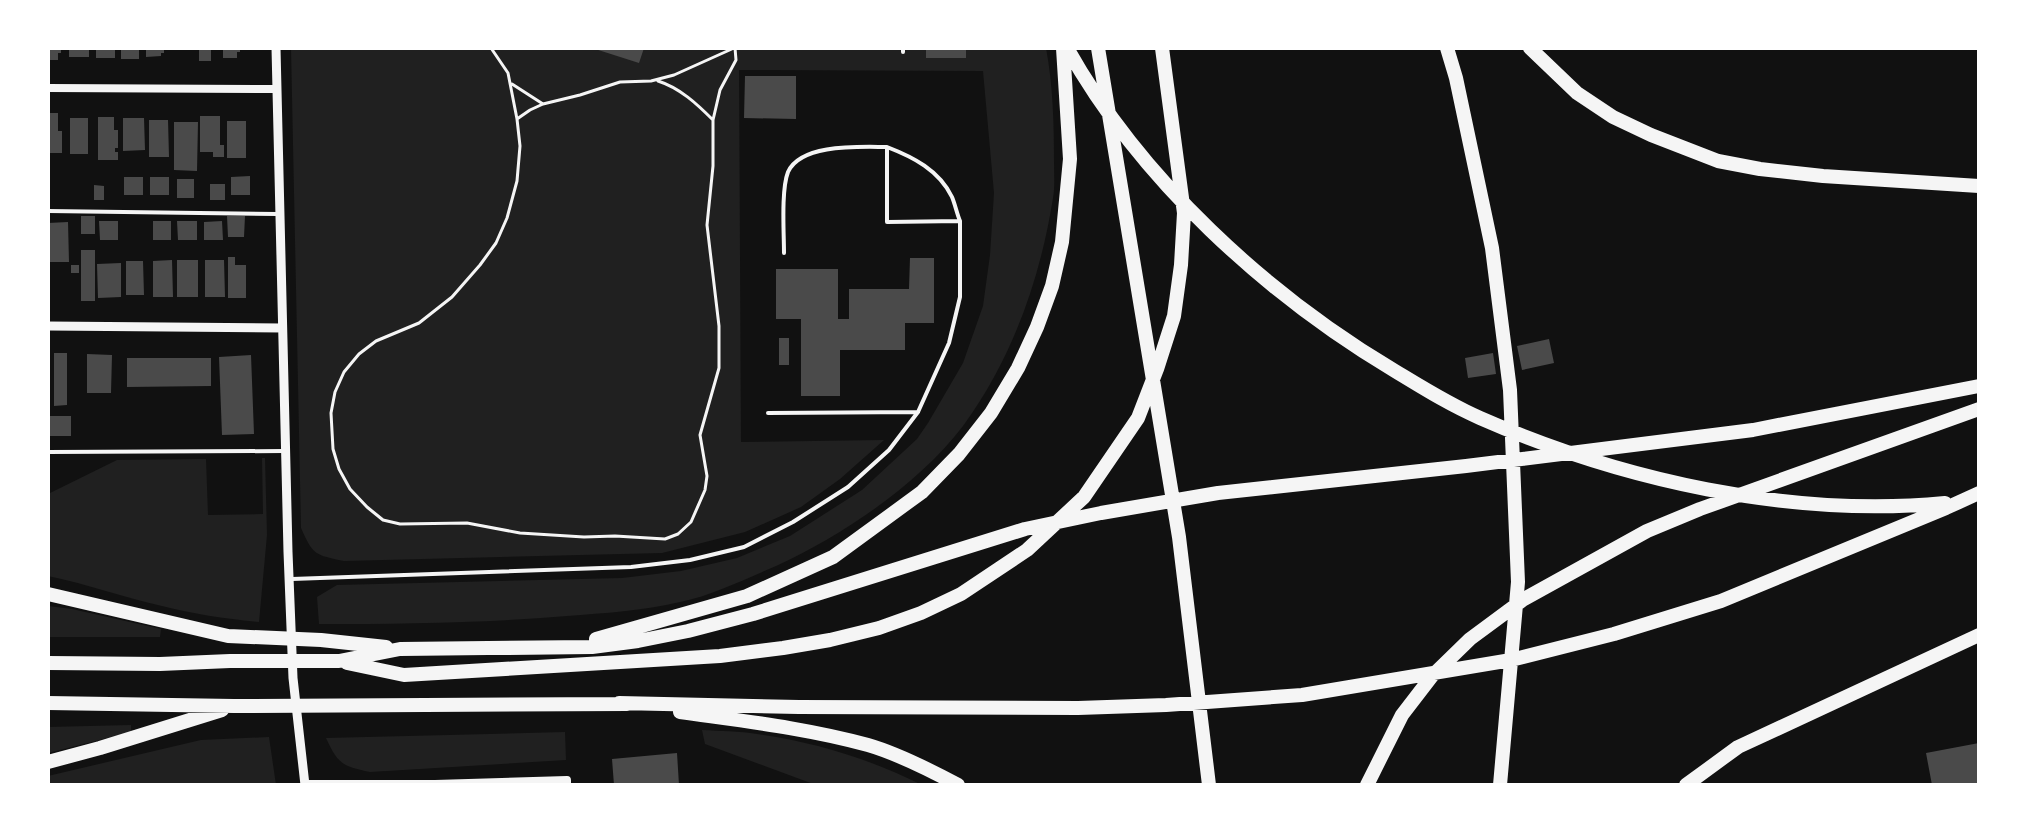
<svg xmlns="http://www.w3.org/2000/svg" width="2027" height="833" viewBox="0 0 2027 833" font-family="Inter,sans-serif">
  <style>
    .green { fill: #202020 }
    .building { fill: #4a4a4a }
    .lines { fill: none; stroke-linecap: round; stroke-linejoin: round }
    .path { stroke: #f5f5f5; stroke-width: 3 }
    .service { stroke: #f5f5f5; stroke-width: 4 }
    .minor { stroke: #f5f5f5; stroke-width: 8 }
    .tertiary { stroke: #f5f5f5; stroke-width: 9 }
    .motorway { stroke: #f5f5f5; stroke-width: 14 }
  </style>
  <rect width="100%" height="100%" fill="#111"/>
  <path class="green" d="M291 48H1046C1053 85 1054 124 1054 162 1054 174 1055 187 1053 198 1040 280 1012 359 963 426 919 484 842 536 776 566 745 579 713 595 680 602 643 611 604 613 567 616 484 623 402 624 319 624L317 597 337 585 622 578 681 571 737 558 790 536 862 490 917 439 928 423 963 363 983 306 990 255 994 193 983 71 739 70 741 442 884 440 840 479 801 507 745 532 662 553 344 561C315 555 313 555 301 528Z
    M262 458H265L267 535 259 622C227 619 193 614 162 606 123 597 87 584 48 576V494L117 460 206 459 208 515 263 514Z
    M48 606 72 609 161 629 160 637H48Z
    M131 725V732L48 753V727Z
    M702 730C720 731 739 731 757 734 815 742 870 759 922 785H816L705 744Z
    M565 732 566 760 370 772C342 766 338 764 326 738Z
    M269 737 276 785H48V776L201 740Z"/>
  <path class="building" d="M48 48H61V53H58V60H48Z
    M69 48H89V57H69Z
    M96 48H115V58H96Z
    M121 48H139V59H121Z
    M146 48H164V53H161V56L146 57Z
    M199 48H211V61H199Z
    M223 48H240V52H237V58H223Z
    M592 48H644L639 63Z
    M926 48H966V58H926Z
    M745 76H796V119L744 118Z
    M48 113H58V131H62V153H48Z
    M200 116H220V145H224V157H213V152H200Z
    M98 117H114V130H118V148H115V152H118V160H98Z
    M70 118H88V154H70Z
    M123 118H144L145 150 123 151Z
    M149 120H168L169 157H149Z
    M227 121H246V158H227Z
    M174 122H198L197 171 174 170Z
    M250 176V195H231V177Z
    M124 177H143V195H124Z
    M150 177H169V195H150Z
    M177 179H194V198H177Z
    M210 184H225V200H210Z
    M94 185 104 186V200H94Z
    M81 216H95V234H81Z
    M227 216H245L244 237H228Z
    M99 221H118V240H100Z
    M153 221H171V240H153Z
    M177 221H197V240H178Z
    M222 221 223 240H204V222Z
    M68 222 69 262H48V223Z
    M81 250H95V301H81Z
    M228 257H235V265H246V298H228Z
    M910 258H934V323H905V350H840V396H801V319H776V269H838V319H849V289H909Z
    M172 260 173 297H153V261Z
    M177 260H198V297H177Z
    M205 260H224L225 297H205Z
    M126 261H143L144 295H126Z
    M121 263V297L98 298 97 264Z
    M71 265H79V273H71Z
    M779 338H789V365H779Z
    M1549 339 1554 363 1522 370 1517 346Z
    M54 353H67V405L54 406Z
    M1493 353 1496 374 1468 378 1465 358Z
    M87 354 112 355 111 393H87Z
    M251 355 254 434 222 435 219 357Z
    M127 358H211V386L127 387Z
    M50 416H71V436H50Z
    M1979 743V785H1932L1926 753Z
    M677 753 679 785H614L612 759Z"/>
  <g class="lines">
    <path class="path" d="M491 48 508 73 517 119 520 146 517 181 507 218 496 243 480 265 452 297 419 323 376 341 359 354 344 372 335 392 331 413 333 449 339 469 350 489 367 507 383 520 400 524 467 523 520 533 584 537 615 536 665 539 678 534 691 522 705 490 707 476 700 435 719 368V326L707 225 713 166V120L720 90 736 60 735 48
      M658 81C680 88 697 104 713 120
      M512 84 543 104
      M517 119 530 110 543 104 580 95 620 82 651 81 674 75 734 48"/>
    <path class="service" d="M903 52V48
      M887 147C913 157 939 170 952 197 955 204 957 214 960 221
      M48 211 277 214
      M768 413 918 412 949 343 960 297V221L887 222V147C861 147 801 143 788 172 781 190 784 233 784 253
      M48 452 284 451
      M292 579 631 567 690 560 744 547 793 522 848 487 889 450 918 412"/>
    <path class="minor" d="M48 88 277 89
      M305 784H435L567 780V785"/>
    <path class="tertiary" d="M276 48 288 552 293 678 305 785
      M48 326 282 328"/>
    <path class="motorway" d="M1067 48C1141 180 1266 294 1395 371 1423 388 1450 405 1480 418 1621 480 1790 518 1945 503
      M1098 48 1179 537 1209 785
      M1447 48 1456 78 1492 248 1510 390 1518 582 1500 785
      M1530 48 1577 93 1613 117 1651 135 1718 161 1760 169 1823 176 1979 186
      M48 594 228 636 321 640 386 647
      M596 639 747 596 833 557 922 492 959 454 991 413 1018 368 1037 327 1052 286 1062 242 1070 159 1063 48
      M48 663 160 664 230 661H339L400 649 592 647 638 641 688 631 753 614 1025 529 1101 513 1218 493 1466 466 1753 430 1979 386
      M347 663 404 675 720 656 783 648 830 640 879 628 921 613 961 594 1027 550 1084 497 1138 418 1157 369 1174 316 1181 265 1184 213 1162 48
      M48 703 234 706 627 704
      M619 703 799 707 1078 708 1166 705 1302 695 1511 660 1614 634 1721 601 1946 508 1979 493
      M680 712C743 721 806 728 868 745 899 754 930 770 958 785
      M48 762 100 748 222 710
      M1367 785 1402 715 1432 676 1470 639 1524 599 1647 531 1700 509 1979 409
      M1686 785 1738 747 1979 635"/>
  </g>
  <rect width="2027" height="833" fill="none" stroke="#ffffff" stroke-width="100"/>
</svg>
